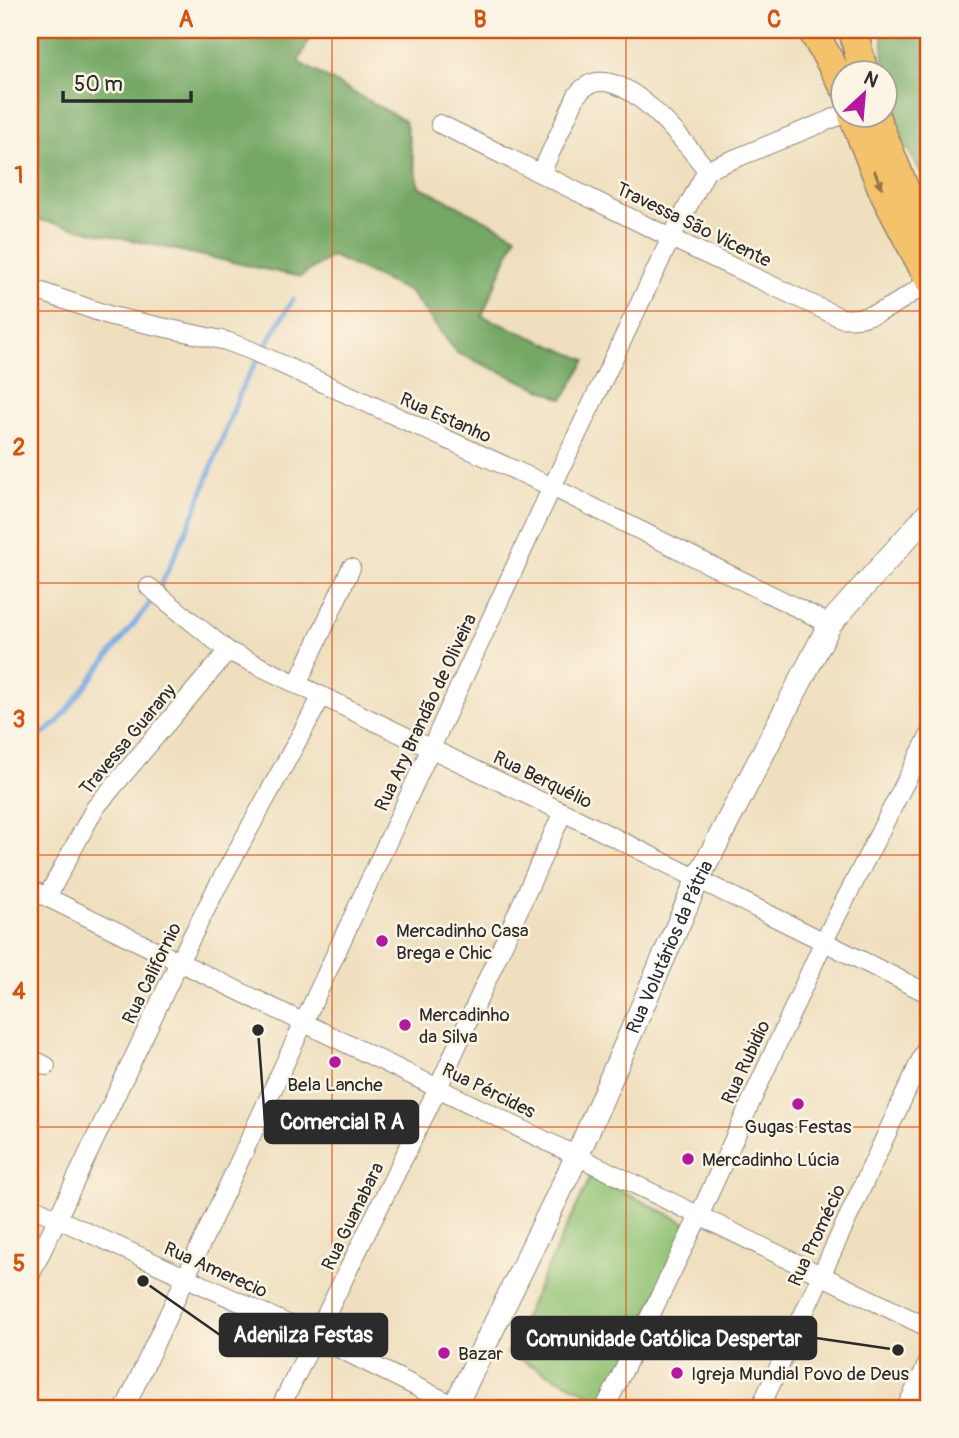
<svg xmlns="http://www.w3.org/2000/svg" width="959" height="1438" viewBox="0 0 959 1438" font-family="Pangolin,sans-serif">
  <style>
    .green { fill: #90c273; stroke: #5e764f; stroke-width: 2 }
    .forest { fill: #74a865; stroke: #506a48; stroke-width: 2 }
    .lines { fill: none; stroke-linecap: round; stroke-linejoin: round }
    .stream { stroke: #73a9e1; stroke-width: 5 }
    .minor-casing { stroke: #8e8575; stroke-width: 20 }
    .tertiary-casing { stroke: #8e8575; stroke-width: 25 }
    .primary-casing { stroke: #8e8575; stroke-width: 31 }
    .minor { stroke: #fff; stroke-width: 18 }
    .tertiary { stroke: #fff; stroke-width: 23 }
    .primary { stroke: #f3c26a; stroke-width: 28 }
    .oneway { fill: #8f764a }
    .grid { fill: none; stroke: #d5540f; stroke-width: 2; stroke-opacity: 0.55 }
    .poi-dot { fill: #b5179e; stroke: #fcf5e5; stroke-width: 2.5 }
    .labels { text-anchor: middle; stroke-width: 5; stroke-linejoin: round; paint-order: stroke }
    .street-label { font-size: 19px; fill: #2b2b2b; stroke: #fcf5e5 }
    .poi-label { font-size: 19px; fill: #2b2b2b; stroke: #fcf5e5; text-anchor: start }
    .leader { fill: none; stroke: #2b2b2b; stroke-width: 2.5 }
    .callout-dot { fill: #2b2b2b; stroke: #fcf5e5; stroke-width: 2.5 }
    .callout { fill: #2b2b2b; stroke: #2b2b2b; stroke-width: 2.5 }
    .callout-label { font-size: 21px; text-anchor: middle; font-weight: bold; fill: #fff }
    .neatline { fill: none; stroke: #d5540f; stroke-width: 2.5 }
    .grid-label { font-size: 23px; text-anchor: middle; font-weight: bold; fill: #d5540f }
  </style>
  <rect width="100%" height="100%" fill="#fcf5e5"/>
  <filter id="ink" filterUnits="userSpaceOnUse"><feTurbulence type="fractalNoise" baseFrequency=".0143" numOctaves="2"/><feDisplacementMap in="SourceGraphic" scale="14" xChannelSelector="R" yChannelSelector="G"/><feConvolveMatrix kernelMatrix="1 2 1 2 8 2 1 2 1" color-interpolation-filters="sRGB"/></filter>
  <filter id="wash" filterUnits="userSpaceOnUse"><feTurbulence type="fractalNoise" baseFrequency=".00686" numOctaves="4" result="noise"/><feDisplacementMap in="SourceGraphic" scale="28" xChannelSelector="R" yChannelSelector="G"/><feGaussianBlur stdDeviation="1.57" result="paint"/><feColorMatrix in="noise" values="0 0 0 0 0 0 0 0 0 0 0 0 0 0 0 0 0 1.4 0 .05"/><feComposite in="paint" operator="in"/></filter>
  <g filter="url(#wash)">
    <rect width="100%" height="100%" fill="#f0dfbf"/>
    <path class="green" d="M591 1176 690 1225 605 1402 507 1353Z"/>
    <path class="forest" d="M30 30H314L298 62 405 121 419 186 516 236 482 316 586 360 563 399 457 353 410 292 332 256 300 277 30 218Z
      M882 30H929V188L886 110Z"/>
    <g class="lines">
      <path class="stream" d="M30 744 57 723 157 594 195 511 242 387 293 299"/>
    </g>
  </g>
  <g filter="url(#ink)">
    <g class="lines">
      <g class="minor-casing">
        <path id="minor" d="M440 124 671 238 841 318C877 322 900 300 929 282
          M541 173 577 95C613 47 686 144 707 170
          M30 288 111 316 226 341 250 350 552 487 830 624
          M149 587 228 651 563 812 929 994
          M297 685 351 568
          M30 889 929 1328
          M47 897 95 808 228 651
          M30 1058 46 1066
          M30 1206 316 1337 459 1408
          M30 1276 179 962 215 891 322 696
          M911 1398 929 1408
          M125 1408 552 487 671 238 707 170 844 114
          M280 1408 438 1088 563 812
          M605 1408 699 1216 824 941 929 736
          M760 1408 929 1042
          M906 1408 929 1361"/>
      </g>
      <g class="tertiary-casing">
        <g id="tertiary">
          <path id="s1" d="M454 1408 577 1156 698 879 830 624 929 513"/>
        </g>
      </g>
      <g class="primary-casing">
        <path id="primary" d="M812 30 844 86
          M853 30 864 74
          M853 116 884 193 929 279
          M875 116 910 202 929 237"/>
      </g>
      <use href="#minor" class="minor"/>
      <use href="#tertiary" class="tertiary"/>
      <use href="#primary" class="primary"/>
    </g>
    <defs><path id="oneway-solid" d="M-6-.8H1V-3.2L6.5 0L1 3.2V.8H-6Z" transform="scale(1.75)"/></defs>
    <use class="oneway" href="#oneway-solid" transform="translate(878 179) rotate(67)"/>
  </g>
  <path class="grid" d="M332 30V1408M626 30V1408M30 311H929M30 583H929M30 855H929M30 1127H929"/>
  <g class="poi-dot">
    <circle cx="382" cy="941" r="7"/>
    <circle cx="405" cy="1025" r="7"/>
    <circle cx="335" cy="1062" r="7"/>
    <circle cx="798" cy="1104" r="7"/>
    <circle cx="688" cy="1159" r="7"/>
    <circle cx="444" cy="1353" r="7"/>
    <circle cx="677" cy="1373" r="7"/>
  </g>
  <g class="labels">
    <g class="street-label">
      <text transform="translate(694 224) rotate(26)" y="7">Travessa São Vicente</text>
      <text transform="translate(446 417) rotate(24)" y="7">Rua Estanho</text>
      <text transform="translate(425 712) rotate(-65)" y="7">Rua Ary Brandão de Oliveira</text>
      <text transform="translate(127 739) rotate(-50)" y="7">Travessa Guarany</text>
      <text transform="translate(543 779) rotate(26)" y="7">Rua Berquélio</text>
      <text dy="7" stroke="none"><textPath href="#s1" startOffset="509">Rua Volutários da Pátria</textPath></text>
      <text transform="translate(151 973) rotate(-64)" y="7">Rua Californio</text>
      <text transform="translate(745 1062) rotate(-65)" y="7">Rua Rubidio</text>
      <text transform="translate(489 1090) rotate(26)" y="7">Rua Pércides</text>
      <text transform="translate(352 1216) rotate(-64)" y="7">Rua Guanabara</text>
      <text transform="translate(816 1235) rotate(-65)" y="7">Rua Promécio</text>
      <text transform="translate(216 1269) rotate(24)" y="7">Rua Amerecio</text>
    </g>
    <g class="poi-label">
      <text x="396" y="937">Mercadinho Casa<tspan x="396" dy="22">Brega e Chic</tspan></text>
      <text x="419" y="1021">Mercadinho<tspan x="419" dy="22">da Silva</tspan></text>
      <text x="335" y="1091" text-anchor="middle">Bela Lanche</text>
      <text x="798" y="1133" text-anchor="middle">Gugas Festas</text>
      <text x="702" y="1166">Mercadinho Lúcia</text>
      <text x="458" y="1360">Bazar</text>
      <text x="691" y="1380">Igreja Mundial Povo de Deus</text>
    </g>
  </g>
  <path class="leader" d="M258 1030L265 1122M143 1281L220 1335M898 1350L816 1338"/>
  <g class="callout-dot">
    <circle cx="258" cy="1030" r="7"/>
    <circle cx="143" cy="1281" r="7"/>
    <circle cx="898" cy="1350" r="7"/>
  </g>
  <g class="callout">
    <rect x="265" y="1101" width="153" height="42" rx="7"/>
    <rect x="220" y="1314" width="167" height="42" rx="7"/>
    <rect x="512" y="1317" width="304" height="42" rx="7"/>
  </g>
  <g class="callout-label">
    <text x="342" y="1129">Comercial R A</text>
    <text x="303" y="1342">Adenilza Festas</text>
    <text x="664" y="1346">Comunidade Católica Despertar</text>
  </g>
  <rect width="959" height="1438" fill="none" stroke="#fcf5e5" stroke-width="77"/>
  <g transform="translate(864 94) rotate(26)"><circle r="33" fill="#fcf5e5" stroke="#a8a49b" stroke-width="2"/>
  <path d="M0-5L12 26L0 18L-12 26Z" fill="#b5179e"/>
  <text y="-10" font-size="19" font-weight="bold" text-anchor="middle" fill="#2b2b2b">N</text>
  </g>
  <path d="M63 91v10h128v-10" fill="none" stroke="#2b2b2b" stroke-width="3.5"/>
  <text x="74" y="91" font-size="21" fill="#2b2b2b" stroke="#fcf5e5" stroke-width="5" paint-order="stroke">50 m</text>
  <rect x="38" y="38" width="882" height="1362" class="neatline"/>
  <g class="grid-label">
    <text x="186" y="27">A</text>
    <text x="480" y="27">B</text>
    <text x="774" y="27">C</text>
    <text x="19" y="183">1</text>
    <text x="19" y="455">2</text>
    <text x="19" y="727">3</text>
    <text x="19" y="999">4</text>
    <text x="19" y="1271">5</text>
  </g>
</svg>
